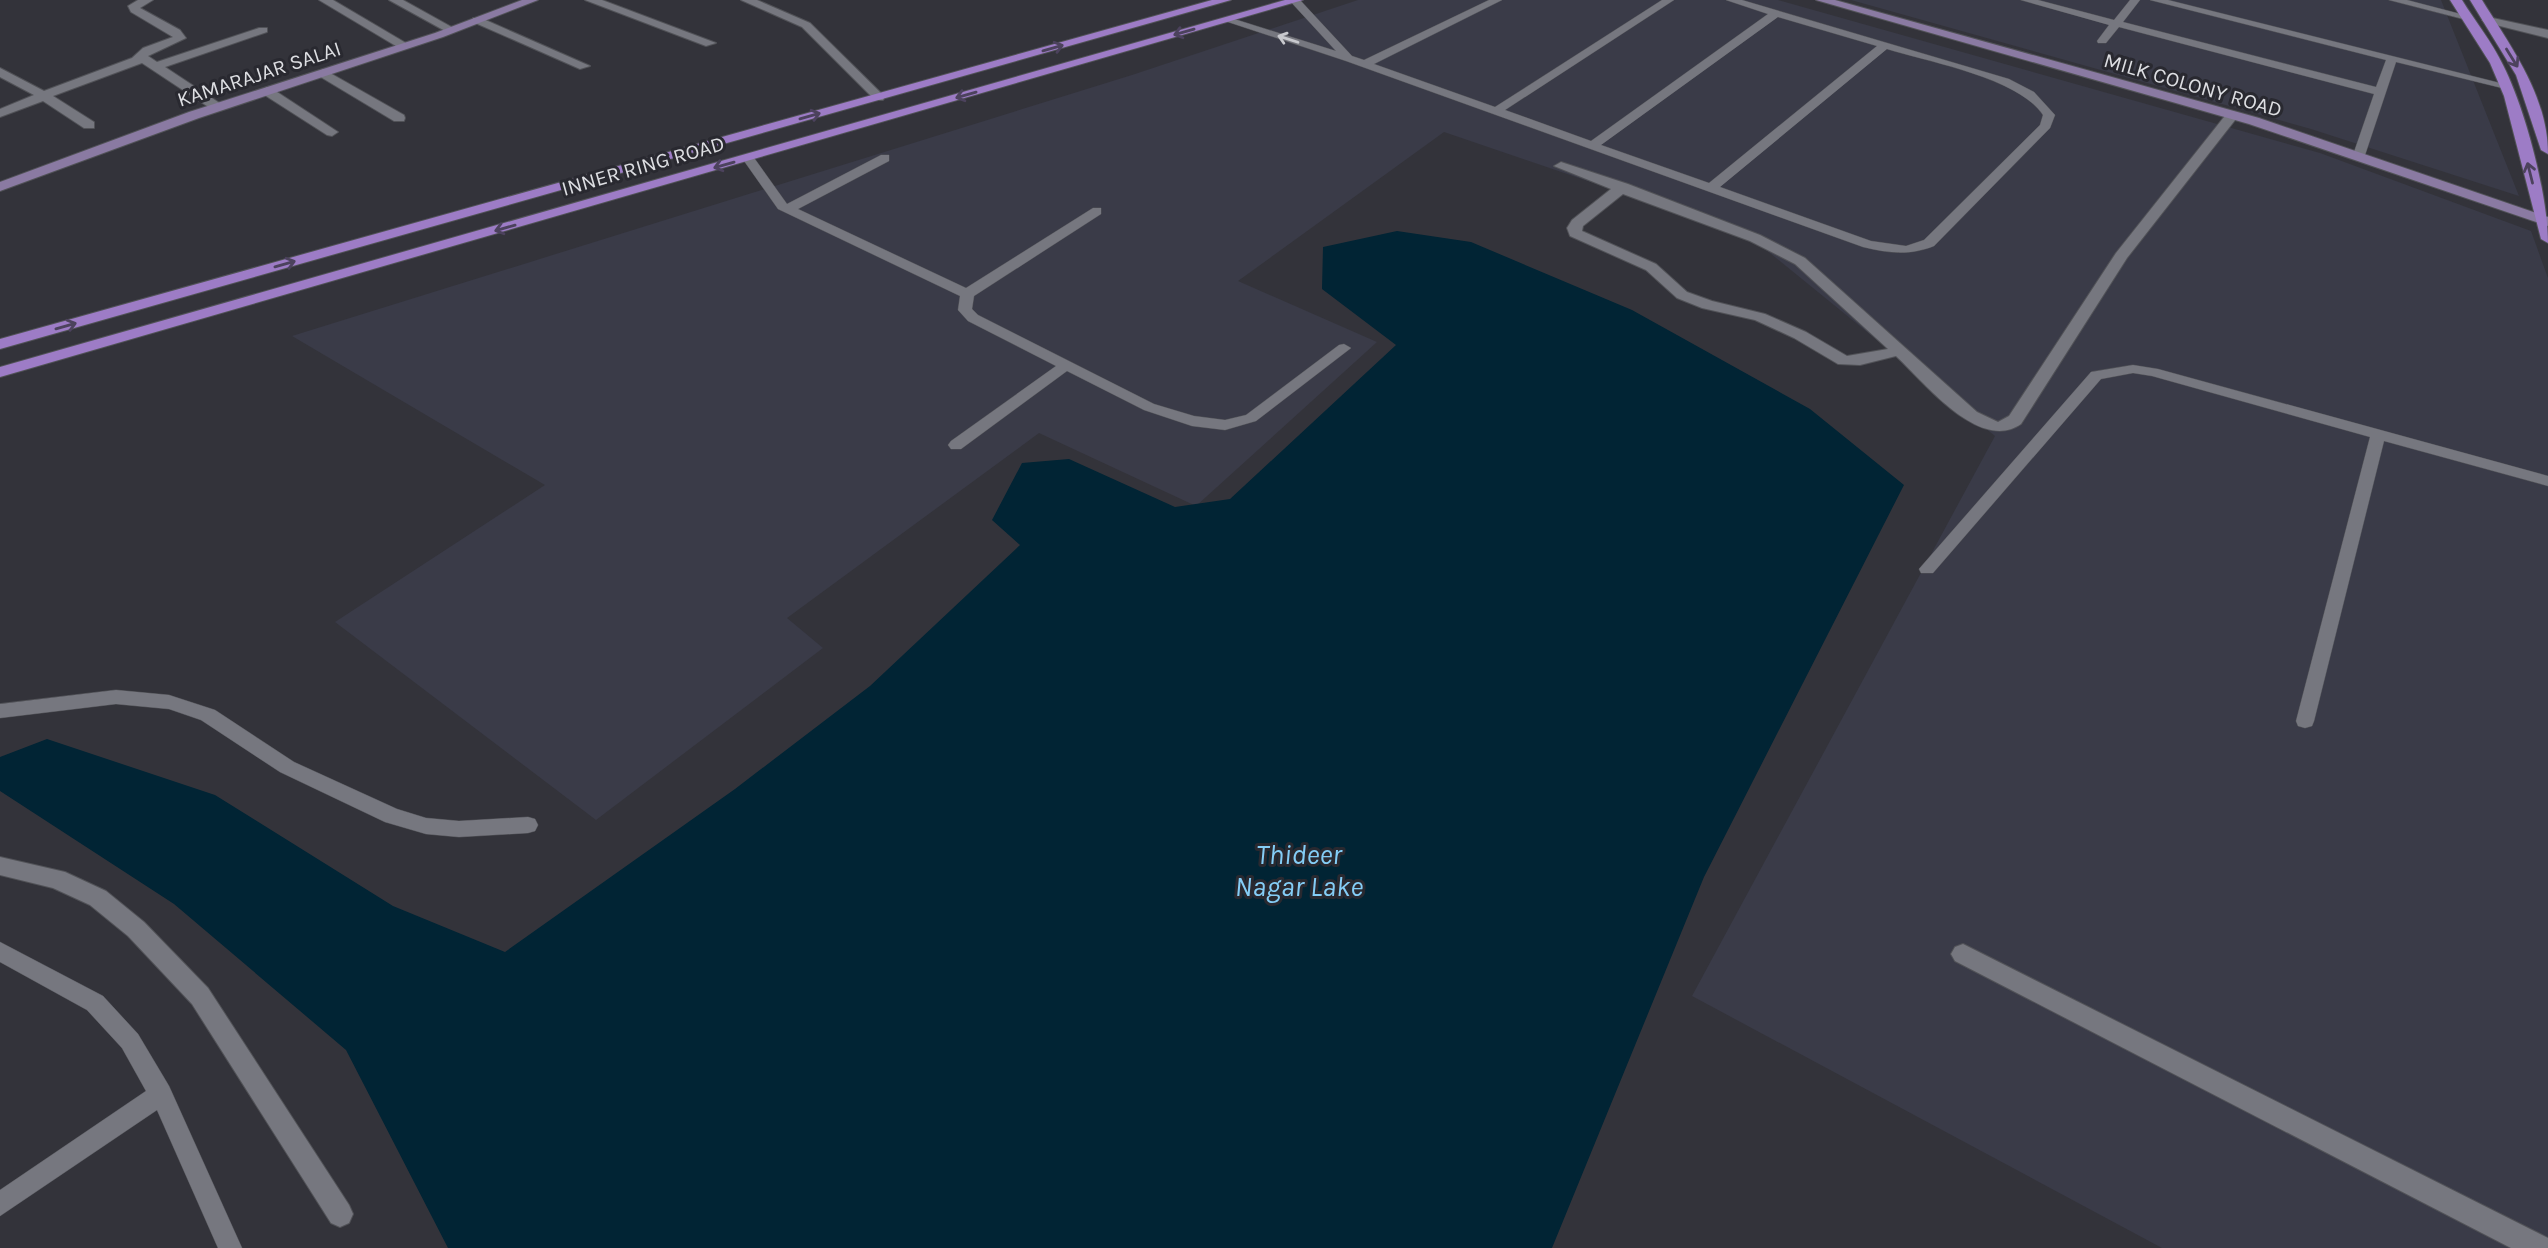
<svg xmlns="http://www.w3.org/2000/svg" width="2548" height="1248" viewBox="0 0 2548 1248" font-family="Karla,sans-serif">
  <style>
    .built { fill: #3a3b48 }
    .water { fill: #012434 }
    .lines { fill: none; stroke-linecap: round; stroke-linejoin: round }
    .service-casing { stroke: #515257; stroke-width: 1 }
    .minor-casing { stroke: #515257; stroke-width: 2 }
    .secondary-casing { stroke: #515257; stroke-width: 2 }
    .primary-casing { stroke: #515257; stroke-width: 2 }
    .service { fill: #76777f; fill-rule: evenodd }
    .minor { fill: #76777f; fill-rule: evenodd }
    .secondary { fill: #8a7aa2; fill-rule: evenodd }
    .primary { fill: #9d7cc6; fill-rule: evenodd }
    .oneway { stroke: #4c425d }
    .oneway2 { stroke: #c8c9ce }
    .labels { text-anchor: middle; stroke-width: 6; stroke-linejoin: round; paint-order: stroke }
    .far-street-label { font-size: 21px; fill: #dddee2; stroke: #292930 }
    .water-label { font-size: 28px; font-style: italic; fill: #84cdf6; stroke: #292930 }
  </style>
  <rect width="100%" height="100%" fill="#33333a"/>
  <path class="built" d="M1358 0H1778L2320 153 2531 231 2548 278V1248H2162L1692 996 1995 436 1749 236 1444 132 1238 281 1377 342 1196 506 1039 433 787 618 823 648 596 820 335 622 545 485 292 336 1132 75Z
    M1851 0H2441L2519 196 2311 129Z"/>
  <path class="water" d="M1397 231 1471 242 1632 310 1810 409 1904 485 1704 877 1552 1248H448L346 1050 174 904 0 791V757L47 739 215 795 393 906 505 952 735 789 870 686 1020 545 992 520 1022 463 1069 459 1175 507 1230 499 1396 345 1322 289 1323 247Z"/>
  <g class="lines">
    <g class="service-casing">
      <path id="service" d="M1300 0 1352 56 1364 60 1489 0H1502L1374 64 1495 107 1662 0H1674L1505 110 1591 141 1768 14 1726 0H1742L2009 79 2034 92 2055 115 2050 128 1934 246C1909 256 1888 253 1863 247L1346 61 1222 20 1231 18 1336 51 1290 1ZM1778 17 1877 46 1709 183 1601 145ZM1887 49C1929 62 2019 78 2043 115L2040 125 1924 240 1906 246 1871 241 1720 187Z
        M2021 0H2038L2114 20 2130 0H2140L2123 22 2376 87 2386 60 2150 0H2168L2512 86 2506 89 2396 62 2365 155 2359 159 2353 155 2374 94 2119 27 2106 43H2098L2097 41 2109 25Z
        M2389 0H2407L2472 17 2467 20Z
        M748 154 752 155 787 204 881 155H889V161L798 209 966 288 1093 208H1101V214L974 296 972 309 978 315 1154 404 1194 416 1225 420 1246 415 1339 345 1344 344 1351 348 1256 421 1225 430 1192 426 1144 410 1067 371 961 449H951L948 445 951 441 1056 366 968 321 958 310 960 296 778 209 742 158Z
        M2133 365 2158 369 2548 476V486L2384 441 2314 721 2312 726 2305 728 2298 726 2296 721 2370 437 2152 376 2133 373 2101 379 1933 573H1921L1919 569 2091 372Z
        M116 690 169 695 215 710 294 762 397 809 426 818 459 821 528 817 535 819 538 825 535 831 528 833 459 837 426 834 385 822 280 772 201 720 169 709 116 704 0 718V704Z
        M0 942 103 996 138 1034 169 1086 242 1248H218L157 1110 0 1216V1190L146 1091 122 1048 87 1010 0 962Z"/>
    </g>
    <g class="minor-casing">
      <path id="minor" d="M138 0H153L140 8 180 30 186 38 148 56 157 62 259 28H267V32L165 67 221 104V110H213L142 63 53 96 94 122V128H84L43 101 0 117V109L34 95 0 77V68L44 91 132 58 143 48 173 37 131 12 128 6Z
        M319 0H333L411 46 401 49Z
        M389 0H403L457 30 447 32Z
        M585 0H602L716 43 706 46Z
        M741 0H757L810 23 885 97 883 100H875L802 27Z
        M2488 17 2548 30V38L2484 22 2482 20Z
        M473 18H481L590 66 580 69 473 22Z
        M323 69 404 115 405 118 404 121H394L319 76 317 73Z
        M267 87 271 88 338 132 332 136 327 135 263 94 261 91Z
        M2233 111 2239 115 2127 258 2021 424C1980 453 1925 383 1896 356L1860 365 1838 364 1794 338 1755 320 1702 308 1677 298 1646 270 1570 236 1567 228 1572 220 1611 189 1554 166 1561 162 1628 184 1760 235 1805 258 1977 412 1998 422 2009 416 2116 253 2228 112ZM1623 194 1750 241 1795 264 1888 349 1847 356 1806 332 1765 314 1712 301 1687 292 1656 264 1582 231 1583 226Z
        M0 857 65 872 106 891 144 922 208 988 349 1205 353 1214 349 1223 340 1227 331 1223 192 1004 128 936 90 905 53 888 0 875Z
        M1963 944 2548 1238V1248H2511L1955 961 1951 954 1955 947Z"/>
    </g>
    <g class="secondary-casing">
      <path id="secondary" d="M522 0H538L443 37 199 118 0 191V182L189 112 435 33Z
        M1816 0H1835L2259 118 2548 217V226L2249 124Z"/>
    </g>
    <g class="primary-casing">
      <path id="primary" d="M1212 0H1231L0 349V339Z
        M1285 0H1303L0 377V367Z
        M2450 0H2462C2475 21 2492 42 2503 65 2525 108 2548 195 2548 243L2541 239 2504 96 2490 63Z
        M2470 0H2482C2511 47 2548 96 2548 154L2541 150 2516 75Z"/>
    </g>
    <use href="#service" class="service"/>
    <use href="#minor" class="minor"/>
    <use href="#secondary" class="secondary"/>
    <use href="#primary" class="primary"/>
  </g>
  <defs><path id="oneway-shaft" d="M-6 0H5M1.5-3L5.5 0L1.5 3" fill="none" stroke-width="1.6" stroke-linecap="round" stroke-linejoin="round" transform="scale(1.75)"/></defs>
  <g class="oneway">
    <use href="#oneway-shaft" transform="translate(1184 32) rotate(164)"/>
    <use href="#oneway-shaft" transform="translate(1053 48) rotate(-16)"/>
    <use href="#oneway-shaft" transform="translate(2512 58) rotate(58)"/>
    <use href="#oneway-shaft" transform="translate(966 95) rotate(164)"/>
    <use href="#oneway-shaft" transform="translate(810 116) rotate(-16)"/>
    <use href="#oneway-shaft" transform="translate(724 165) rotate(164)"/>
    <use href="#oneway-shaft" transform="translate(2530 173) rotate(-104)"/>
    <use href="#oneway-shaft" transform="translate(505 228) rotate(164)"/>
    <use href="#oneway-shaft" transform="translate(285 264) rotate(-16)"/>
    <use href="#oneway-shaft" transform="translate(66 326) rotate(-16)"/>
  </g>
  <use class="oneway2" href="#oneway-shaft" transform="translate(1288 39) rotate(-162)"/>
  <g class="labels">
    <g class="far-street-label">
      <text transform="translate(259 74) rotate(-18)" y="7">KAMARAJAR SALAI</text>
      <text transform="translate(2193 85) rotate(16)" y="7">MILK COLONY ROAD</text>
      <text transform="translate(643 166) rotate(-16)" y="7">INNER RING ROAD</text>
    </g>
    <g class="water-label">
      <text x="1299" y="864">Thideer<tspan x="1299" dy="32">Nagar Lake</tspan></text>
    </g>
  </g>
</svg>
